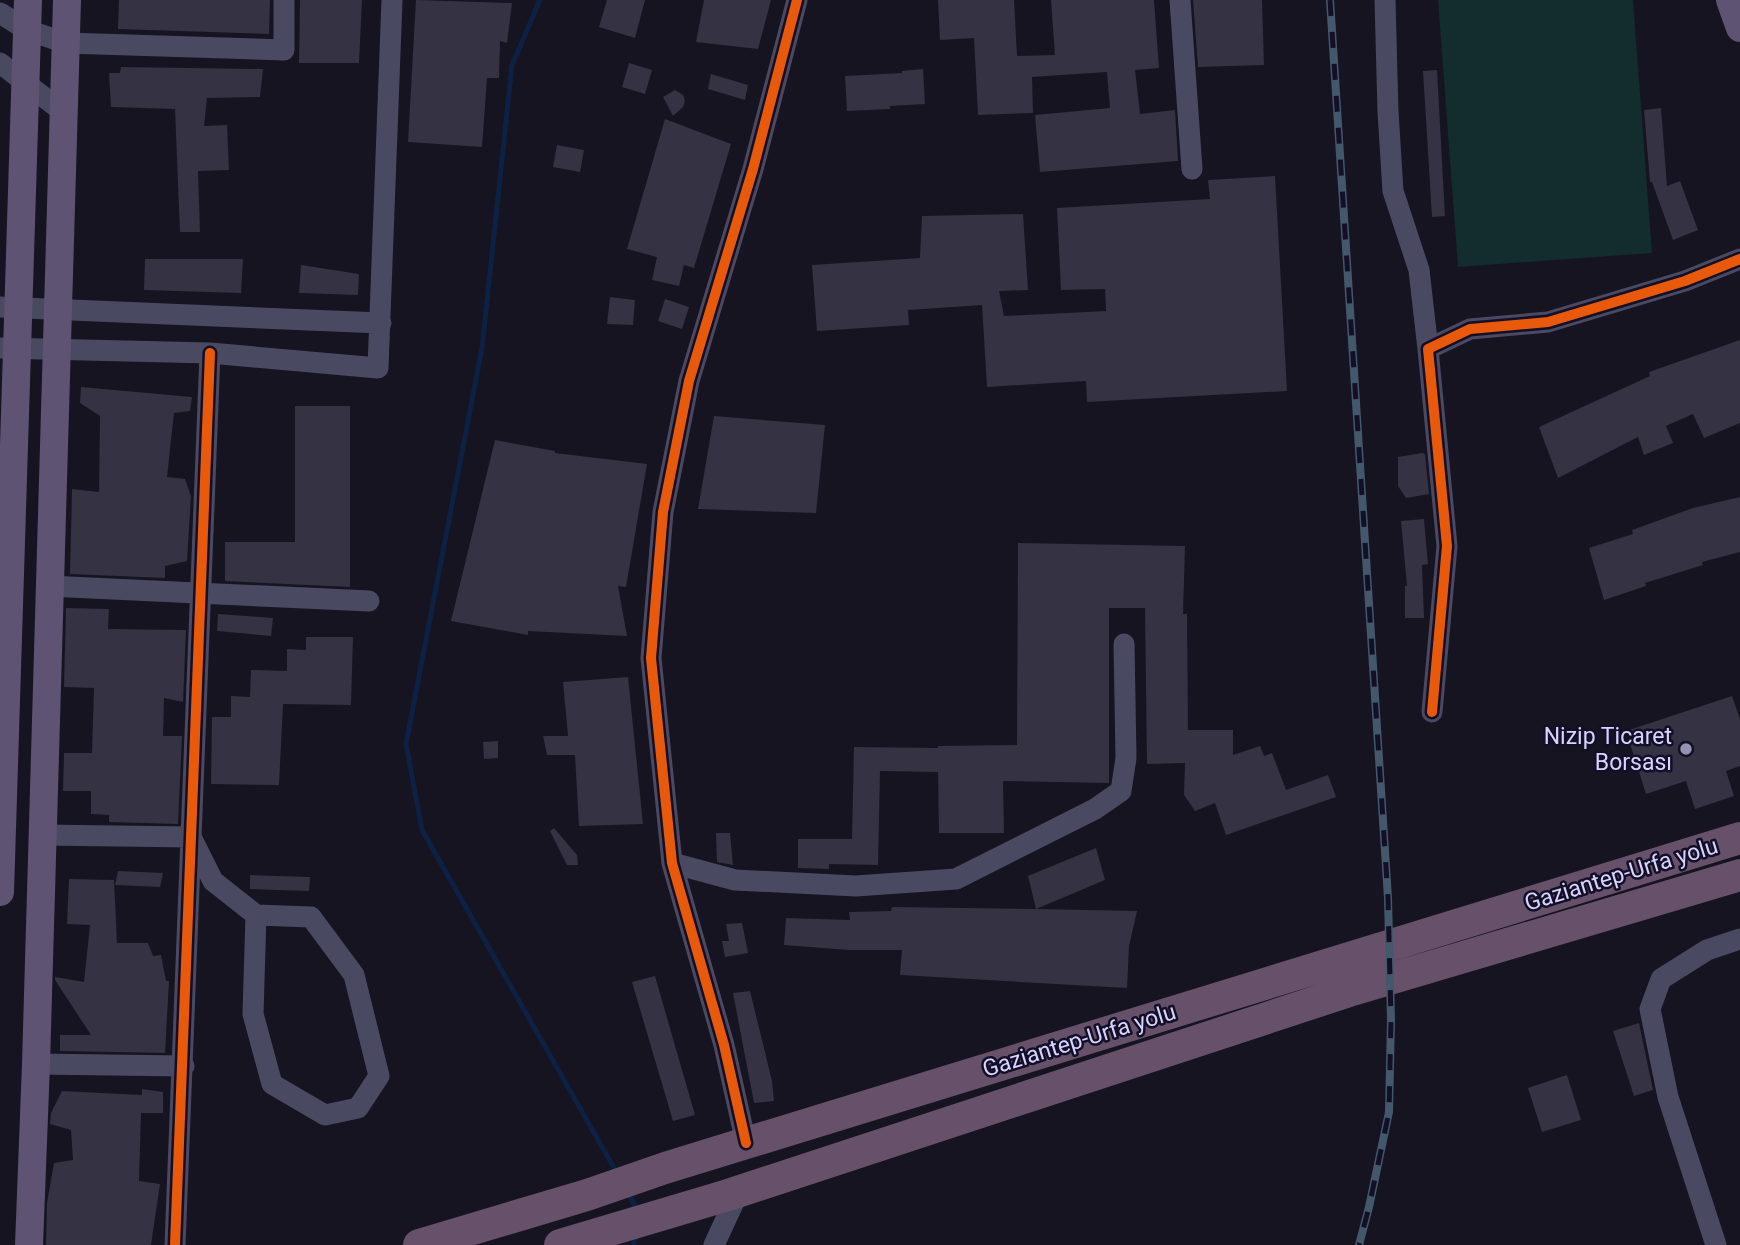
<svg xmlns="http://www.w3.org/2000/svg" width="1740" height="1245" viewBox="0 0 1740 1245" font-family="Roboto,sans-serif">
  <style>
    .green { fill: #132c2d }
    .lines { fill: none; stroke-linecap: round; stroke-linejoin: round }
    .stream { stroke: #0d2144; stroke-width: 5 }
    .building { fill: #343243 }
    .minor { stroke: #4a4962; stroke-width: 21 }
    .major { stroke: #5e5373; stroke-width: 28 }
    .highway { stroke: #67516a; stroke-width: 32 }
    .rail-casing { stroke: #43596b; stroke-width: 8 }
    .rail { stroke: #130f26; stroke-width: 5; stroke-dasharray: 16; stroke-linecap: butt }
    .cycleway-casing { stroke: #130f26; stroke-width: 15 }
    .cycleway { stroke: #e8590c; stroke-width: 10 }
    .poi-dot { fill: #9591b1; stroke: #130f26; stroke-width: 2.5 }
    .labels { text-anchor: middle; stroke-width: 5; stroke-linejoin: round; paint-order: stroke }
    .poi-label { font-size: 23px; fill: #d9d4ff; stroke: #130f26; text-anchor: end }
    .street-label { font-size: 23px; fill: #d9d4ff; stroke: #130f26 }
  </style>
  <rect width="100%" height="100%" fill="#161421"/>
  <path class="green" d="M1438 0H1633L1652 253 1458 267Z"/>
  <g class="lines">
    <path class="stream" d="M540 0 512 65 482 348 406 744 422 830 618 1175
      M628 1193 638 1212
      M633 1245 637 1234"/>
  </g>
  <path class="building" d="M119 0H270L269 34 118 29Z
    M300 0H362L359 63H299Z
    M416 0 512 3 507 43 500 41 499 78H487L482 147 408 142Z
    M607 0H645L635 38 599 27Z
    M704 0H771L758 49 696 42Z
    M938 0H1014L1017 56 1055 55 1051 0H1154L1159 68 1135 70 1140 114 1175 110 1178 161 1040 172 1035 115 1110 108 1107 72 1032 77 1033 113 978 115 974 38 940 40Z
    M1193 0H1262L1264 65 1198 67Z
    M629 63 652 70 645 94 622 87Z
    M121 67 263 69 260 97 207 98 204 126 227 125 229 170 198 171 200 232H180L175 109 111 107 109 73H120Z
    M923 69 925 104 890 106V109L847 111 845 76 902 73V71Z
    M1437 70 1445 216 1432 217 1423 71Z
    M711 74 748 85 745 100 708 89Z
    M675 90 683 95 685 101 683 107 673 116 663 97Z
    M1661 108 1667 186 1680 181 1698 230 1673 240 1652 182H1650L1644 110Z
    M665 119 731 144 694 268 684 265 679 286 652 280 657 257 627 249Z
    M557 145 584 150 580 172 553 167Z
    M1275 176 1287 391 1087 402 1086 381 987 387 982 305 908 310 909 325 817 331 812 265 920 258 922 216 1023 214 1028 290 999 291 1004 316 1106 311 1105 289 1061 290 1057 208 1210 199 1208 180Z
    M145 259H243L241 293 144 290Z
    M301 265 359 274 358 295 299 293Z
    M610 297 635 300 633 325 607 324Z
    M665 299 689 307 682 329 658 321Z
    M1740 340V423L1704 438 1693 414 1666 426 1673 443 1644 455 1638 437 1558 478 1539 427 1650 376 1649 372Z
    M81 387 192 397 190 411 174 413 167 477 185 479 191 496 187 561 165 566V578L70 574 72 489 99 492 100 416 80 403Z
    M295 406H350V587L225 581V542H295Z
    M714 416 825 425 816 513 698 509Z
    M495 440 555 451V453L647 464 626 587 618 586 627 636 528 631V635L451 621Z
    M1422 453 1425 454 1429 494 1406 498 1398 486V457Z
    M1740 497V552L1702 562 1703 565 1645 583 1646 586 1604 600 1589 548 1633 534 1632 530 1693 508Z
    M1424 519 1428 564 1422 565 1424 618H1405V586H1407L1401 521Z
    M1018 543 1185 546 1183 614H1187L1188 730H1233V755L1260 746 1264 756 1272 753 1286 790 1328 775 1336 797 1226 835 1215 803 1195 811 1184 795 1185 763 1147 764 1145 608H1109V783L1003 781 1004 833H939L938 772 880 771 878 865 829 864V869L798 868V839H852L854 747 938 748V746L1017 745Z
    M66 608 109 609 108 629 186 630 183 702 164 698 163 736H182L178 824 109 822V815L91 814V791H63L64 753H92L94 688 64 687Z
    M218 614 273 618 271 636 217 631Z
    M306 637H353L351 705 283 704 279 785 211 784 212 717H231V696L250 697 251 670 287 671V649L306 650Z
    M628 677 643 824 579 826 575 755H547L543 736H568L563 682Z
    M1732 696 1740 719V766L1726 771 1734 796 1695 809 1686 781 1646 794 1626 731Z
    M498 741V758L484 759 483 742Z
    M554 828 577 855 578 865H567L550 831Z
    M716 833H730L733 865 717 862Z
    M1096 848 1105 880 1036 909 1137 911 1129 946 1127 988 900 975 902 950H849L784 945 786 918 850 920 849 912 891 911 892 907 1036 909 1028 876Z
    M118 871 163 873 160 887 115 885Z
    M250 875 310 877 309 891 250 889Z
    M69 879 114 880 117 943H148L153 956 161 955 166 981H169L165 1053 60 1051V1035H91L55 980V977L84 982 90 925 67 924Z
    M742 923 748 953 725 957 722 941H729L726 924Z
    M655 976 695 1115 673 1121 632 982Z
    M750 991 772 1081 774 1101 754 1103 733 993Z
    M1639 1023 1653 1090 1634 1096 1613 1031Z
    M1567 1075 1581 1120 1542 1132 1528 1088Z
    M142 1089 163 1092V1113H141L139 1181 160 1184 151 1245H46L47 1203 54 1163 73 1160 71 1130 50 1124 51 1113 62 1091 142 1095Z"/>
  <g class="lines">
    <path class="minor" d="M1180 0 1192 169
      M1385 0 1388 112 1393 191 1419 270 1428 349
      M0 13 27 30 66 43 284 50V0
      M0 63 63 112
      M0 307 381 323
      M0 348 210 353 378 368 392 0
      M48 586 369 601
      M1432 712 1447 546 1428 349 1470 329 1548 322 1685 281 1740 259
      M42 835 191 837 213 881 256 915 253 1014 272 1084 325 1115 358 1108 379 1076 354 975 311 917 256 915
      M672 863 735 880 856 886 956 879 1095 809 1121 791 1126 758 1124 644
      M36 1064 184 1066
      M746 1143 724 1045 672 863 651 658 663 512 689 381 753 169 797 0
      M175 1245 210 353
      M714 1245 739 1191
      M1716 1245 1668 1097 1650 1009 1661 979 1707 950 1740 939"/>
    <path class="major" d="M1730 0 1740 28
      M0 892 28 0
      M29 1245 36 1064 67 0"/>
    <path class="highway" d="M419 1245 587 1195 665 1168 1740 838
      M560 1245 728 1195 1349 991 1740 875"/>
    <g class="rail-casing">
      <path id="rail" d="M1330 0 1388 898 1391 1020 1389 1112 1369 1207 1359 1245"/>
    </g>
    <use href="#rail" class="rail"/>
    <g class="cycleway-casing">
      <path id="cycleway" d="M1432 712 1447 546 1428 349 1470 329 1548 322 1685 281 1740 259
        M746 1143 724 1045 672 863 651 658 663 512 689 381 753 169 797 0
        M175 1245 210 353"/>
    </g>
    <use href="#cycleway" class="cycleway"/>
  </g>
  <circle class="poi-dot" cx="1686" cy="749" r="7"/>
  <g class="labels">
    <g class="poi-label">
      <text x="1672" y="744">Nizip Ticaret<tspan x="1672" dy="26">Borsası</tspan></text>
    </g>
    <g class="street-label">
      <text transform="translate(1621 874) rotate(-17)" y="8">Gaziantep-Urfa yolu</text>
      <text transform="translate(1079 1040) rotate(-17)" y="8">Gaziantep-Urfa yolu</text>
    </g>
  </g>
</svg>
